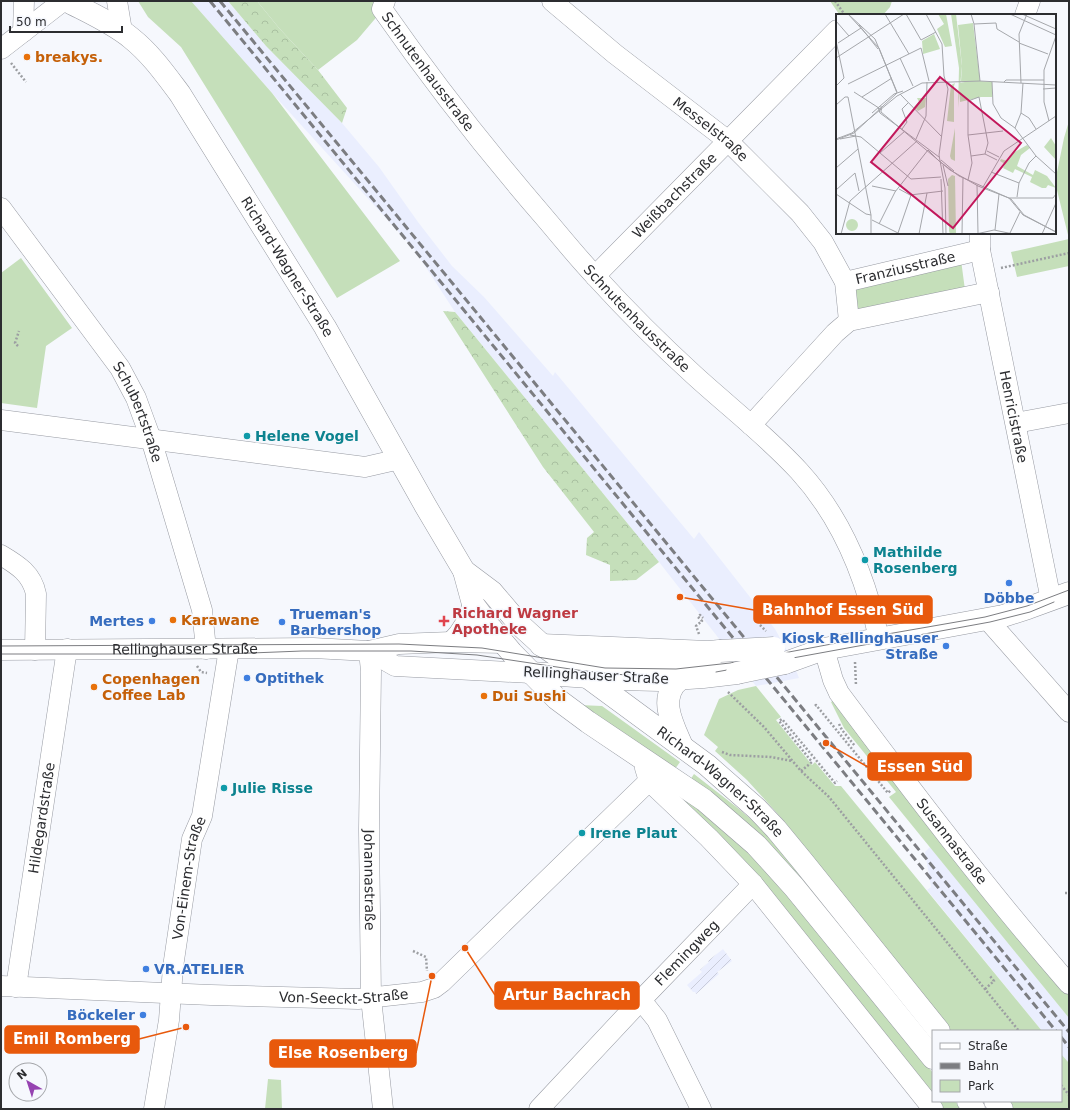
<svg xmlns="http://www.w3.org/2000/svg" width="1070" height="1110" viewBox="0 0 1070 1110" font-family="'DejaVu Sans',sans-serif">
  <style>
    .built { fill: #eaeefe }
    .industrial { fill: url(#industrial-furrows) }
    .green { fill: #c5dfba }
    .forest { fill: url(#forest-crowns) }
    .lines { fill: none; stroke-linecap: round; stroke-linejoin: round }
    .minor-casing { stroke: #979aa2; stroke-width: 21 }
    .major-casing { stroke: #979aa2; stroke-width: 23 }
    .path { stroke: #9c9ea2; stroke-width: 2.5; stroke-dasharray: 2 2; stroke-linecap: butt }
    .minor { stroke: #fff; stroke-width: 20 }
    .major { stroke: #fff; stroke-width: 22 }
    .tram { stroke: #7c7d81; stroke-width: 1 }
    .rail { stroke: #7c7d81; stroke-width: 3; stroke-dasharray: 8 4; stroke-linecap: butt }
    .major-bridge-casing { stroke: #979aa2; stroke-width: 23; stroke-linecap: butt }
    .major-bridge { stroke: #fff; stroke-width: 22 }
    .food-dot { fill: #e8710a; stroke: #f6f8fd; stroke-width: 1.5 }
    .culture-dot { fill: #0f9aa8; stroke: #f6f8fd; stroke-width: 1.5 }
    .shop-dot { fill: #3f7fe0; stroke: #f6f8fd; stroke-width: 1.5 }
    .health-dot { fill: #e0444e; stroke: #f6f8fd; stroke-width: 1.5 }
    .labels { text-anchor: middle; stroke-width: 3; stroke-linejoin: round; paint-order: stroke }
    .food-label { font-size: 14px; font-weight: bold; fill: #c56008; stroke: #f6f8fd; text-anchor: start }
    .street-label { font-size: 14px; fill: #2c2d30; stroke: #f6f8fd }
    .culture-label { font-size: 14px; font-weight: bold; fill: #0d838f; stroke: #f6f8fd; text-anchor: start }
    .shop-label { font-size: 14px; font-weight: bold; fill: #366cbe; stroke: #f6f8fd; text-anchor: start }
    .health-label { font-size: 14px; font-weight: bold; fill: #be3a42; stroke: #f6f8fd; text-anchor: start }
    .inset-road { fill: none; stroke: #a5a7ab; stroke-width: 1 }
    .view { fill: #c2185b; fill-opacity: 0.15; stroke: #c2185b; stroke-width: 2 }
    .inset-edge { fill: none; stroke: #2c2d30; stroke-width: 2 }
    .leader { fill: none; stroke: #e8590c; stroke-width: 1.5 }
    .callout-dot { fill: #e8590c; stroke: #f6f8fd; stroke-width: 1.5 }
    .callout { fill: #e8590c; stroke: #e8590c; stroke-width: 1.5 }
    .callout-label { font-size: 15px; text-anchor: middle; font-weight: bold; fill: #fff }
  </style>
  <defs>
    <pattern id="industrial-furrows" width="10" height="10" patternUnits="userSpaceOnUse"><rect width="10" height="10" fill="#eaeefe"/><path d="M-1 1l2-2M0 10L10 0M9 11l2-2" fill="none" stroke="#c9ccda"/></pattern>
    <pattern id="forest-crowns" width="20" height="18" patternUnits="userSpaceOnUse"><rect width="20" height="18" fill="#c5dfba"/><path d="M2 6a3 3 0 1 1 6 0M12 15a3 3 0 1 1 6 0" fill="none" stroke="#a9c0a0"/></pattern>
  </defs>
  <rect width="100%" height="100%" fill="#f6f8fd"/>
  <path class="built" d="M191 1H228L266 46 342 123 379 167 418 222 452 266 484 297 553 376 555 372 694 539 699 532 775 629 792 660 799 678 756 686 659 562 455 312 414 249 272 93Z
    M930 847 1069 1018V1063L1061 1054V1031H1042L927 890 931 887 925 852Z"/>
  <path class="industrial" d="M723 949 732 961 717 972 719 974 696 994 695 992H693L687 985 702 972 700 970 709 962 708 961Z"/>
  <path class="green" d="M138 1H191L272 93 400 261 337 298 181 47 148 17Z
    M257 1H384L380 13 357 40 318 70 279 28Z
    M830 1H892L890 7 883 15H844L839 14Z
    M1069 121V266L1017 277 1011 252 1069 239 1055 182 1064 138Z
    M21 258 72 328 46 346 37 408 1 403V273Z
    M961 260 965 290 858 314 853 285Z
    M756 686 781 717 776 720 812 765 815 762 835 786H841L1042 1031H950L784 821 747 780 715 751 718 747 704 735 719 699 738 690Z
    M834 700 1024 943 1069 995V1018L889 797 896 792 844 728 831 702Z
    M579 705 602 706 680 762 675 769Z
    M694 774 739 809 760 827 933 1036V1044L690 780Z
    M683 794 714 820 792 894 933 1073V1098L679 800Z
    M1061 1054 1069 1063V1109H1013L1007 1101H1061Z
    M268 1079 281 1080 282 1109H265Z
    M935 1101H955L961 1109H941Z"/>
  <path class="forest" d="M228 1H257L279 28 318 70 347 108 342 123 266 46Z
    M443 311 455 312 659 562 636 580 610 581V565L586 555 587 538 594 532 543 467Z"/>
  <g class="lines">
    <g class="minor-casing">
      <g id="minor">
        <path d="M117 1 122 31"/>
        <path id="s1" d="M385 1 382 9C433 82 487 151 545 218 562 238 578 258 596 277 627 311 660 344 694 375 729 407 767 436 799 471 842 518 866 578 879 639"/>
        <path id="s2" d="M552 1 615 54 727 140 800 213 823 242 845 282 849 321"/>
        <path d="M1025 15 1030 1"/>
        <path d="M23 32 24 1"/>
        <path d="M1 49 63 1"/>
        <path id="s3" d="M1 208 120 368 136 398 151 439 202 610 206 649"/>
        <path id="s4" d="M980 233V250L1051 600"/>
        <path id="s5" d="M595 276 837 30"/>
        <path id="s6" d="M845 282 980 250"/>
        <path d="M1 420 365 467 400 459"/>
        <path d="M1016 423 1069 413"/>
        <path d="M751 425 835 333 849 321 989 292"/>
        <path d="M1 555C18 565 32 574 36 594L35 650"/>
        <path d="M987 619 1069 712"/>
        <path d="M451 642C463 631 468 619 473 604"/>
        <path id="s7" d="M824 649 833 680 839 693C913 792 988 891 1069 984"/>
        <path id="s8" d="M1 650 313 648 369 651 399 644 451 642 504 643"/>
        <path id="s9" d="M369 651 371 671 369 830 371 998 383 1109"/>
        <path d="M369 651 395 666 531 673"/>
        <path d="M564 656 578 663 628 668 676 669 714 665 728 661"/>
        <path d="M645 768 649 781 709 838 753 884 933 1109"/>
        <path id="s10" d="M1 986 211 995 358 999 422 992 434 988 442 982 649 781"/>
        <path id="s11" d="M16 987 67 649"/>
        <path d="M641 1000 657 1020 701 1109"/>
        <path id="s12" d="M154 1109 169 1020 173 967 192 839 202 816 229 649"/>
        <path id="s13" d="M539 1109 641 1000 753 884"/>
      </g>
    </g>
    <g class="major-casing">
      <g id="major">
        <path id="s14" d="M67 1C88 12 113 23 131 38 151 54 165 74 180 94L325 327 425 505 464 571 473 604 490 627 512 653 557 699 588 722 704 800 756 845 794 887 933 1058"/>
        <path id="s15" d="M464 571 492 592 520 625 542 645 586 676 707 765 757 809 776 829 804 863 939 1031"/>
        <path d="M541 645 708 652 720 651"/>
        <path d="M785 663 824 649 1003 616 1028 608 1069 593"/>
        <path d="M531 673 619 679 659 680 703 677 737 673"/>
        <path d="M680 679C657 697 673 725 682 746"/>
        <path d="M968 1101 974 1109"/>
        <path d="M995 1101 1002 1109"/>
      </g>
    </g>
    <path class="path" d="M835 1 845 15
      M11 63 26 82
      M1001 268 1069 253
      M18 346 15 343 19 331
      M760 625 766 631
      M699 634 696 626 702 621 698 617 700 615 703 618
      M855 662 856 686
      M197 666 201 672 207 673
      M728 692 764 727 801 771 829 797 1019 1031
      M815 706 816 705 888 793 891 790
      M839 724 842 730 855 746
      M722 752 730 755 771 757 792 761
      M801 771 812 762 779 721 782 719 835 783 837 781
      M1065 893H1069
      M413 951 426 957 427 971
      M985 989 994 981 990 976
      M1061 1085 1069 1095"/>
    <use href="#minor" class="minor"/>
    <use href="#major" class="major"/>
    <path class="tram" d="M1 646 399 644 482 648 605 668 676 669 730 663 853 640 985 617 1027 606 1069 590
      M1 654H226L302 651H411L477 655 577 670 612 674 628 675
      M716 672 990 622 1030 612 1054 602"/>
    <path class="rail" d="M210 1 1056 1031
      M220 1 1069 1032
      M1061 1037 1069 1047"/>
    <g class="major-bridge-casing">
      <path id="major-bridge" d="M720 651 774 648
        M737 673 785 663"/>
    </g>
    <use href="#major-bridge" class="major-bridge"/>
  </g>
  <g class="food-dot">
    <circle cx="27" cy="57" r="4"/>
    <circle cx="173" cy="620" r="4"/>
    <circle cx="94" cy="687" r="4"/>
    <circle cx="484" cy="696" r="4"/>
  </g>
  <g class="culture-dot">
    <circle cx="247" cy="436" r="4"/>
    <circle cx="865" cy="560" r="4"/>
    <circle cx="224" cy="788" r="4"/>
    <circle cx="582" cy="833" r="4"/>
  </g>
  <g class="shop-dot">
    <circle cx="1009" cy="583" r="4"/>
    <circle cx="152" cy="621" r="4"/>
    <circle cx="282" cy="622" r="4"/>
    <circle cx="946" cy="646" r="4"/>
    <circle cx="247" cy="678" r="4"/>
    <circle cx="146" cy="969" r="4"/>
    <circle cx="143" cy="1015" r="4"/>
  </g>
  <path class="health-dot" d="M442 615h4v4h4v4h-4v4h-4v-4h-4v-4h4z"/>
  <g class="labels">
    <g class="food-label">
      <text x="35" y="62">breakys.</text>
      <text x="181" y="625">Karawane</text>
      <text x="102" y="684">Copenhagen<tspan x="102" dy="16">Coffee Lab</tspan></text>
      <text x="492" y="701">Dui Sushi</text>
    </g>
    <g class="street-label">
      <text dy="5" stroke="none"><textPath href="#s1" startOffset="86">Schnutenhausstraße</textPath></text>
      <text dy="5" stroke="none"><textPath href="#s2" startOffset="204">Messelstraße</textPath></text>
      <text dy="5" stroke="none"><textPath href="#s5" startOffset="113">Weißbachstraße</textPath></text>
      <text dy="5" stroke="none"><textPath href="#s14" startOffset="352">Richard-Wagner-Straße</textPath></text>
      <text dy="5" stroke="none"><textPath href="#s6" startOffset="62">Franziusstraße</textPath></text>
      <text dy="5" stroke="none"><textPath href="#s1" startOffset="410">Schnutenhausstraße</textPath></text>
      <text dy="5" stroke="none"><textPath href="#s3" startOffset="247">Schubertstraße</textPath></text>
      <text dy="5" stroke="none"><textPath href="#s4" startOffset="187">Henricistraße</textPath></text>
      <text dy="5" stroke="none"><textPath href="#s8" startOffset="184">Rellinghauser Straße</textPath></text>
      <text transform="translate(596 675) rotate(3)" y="5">Rellinghauser Straße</text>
      <text dy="5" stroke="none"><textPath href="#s15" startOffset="333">Richard-Wagner-Straße</textPath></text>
      <text dy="5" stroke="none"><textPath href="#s11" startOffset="171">Hildegardstraße</textPath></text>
      <text dy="5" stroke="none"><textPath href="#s7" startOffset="233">Susannastraße</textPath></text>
      <text dy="5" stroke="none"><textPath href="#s12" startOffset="234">Von-Einem-Straße</textPath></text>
      <text dy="5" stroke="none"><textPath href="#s9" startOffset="229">Johannastraße</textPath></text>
      <text dy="5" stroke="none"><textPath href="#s13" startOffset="215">Flemingweg</textPath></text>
      <text dy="5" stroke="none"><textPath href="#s10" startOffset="343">Von-Seeckt-Straße</textPath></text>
    </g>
    <g class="culture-label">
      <text x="255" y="441">Helene Vogel</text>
      <text x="873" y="557">Mathilde<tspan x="873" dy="16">Rosenberg</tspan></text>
      <text x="232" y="793">Julie Risse</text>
      <text x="590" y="838">Irene Plaut</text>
    </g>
    <g class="shop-label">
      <text x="1009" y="603" text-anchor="middle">Döbbe</text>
      <text x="290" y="619">Trueman's<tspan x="290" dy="16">Barbershop</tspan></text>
      <text x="144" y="626" text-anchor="end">Mertes</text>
      <text x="938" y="643" text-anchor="end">Kiosk Rellinghauser<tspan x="938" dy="16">Straße</tspan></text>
      <text x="255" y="683">Optithek</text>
      <text x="154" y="974">VR.ATELIER</text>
      <text x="135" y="1020" text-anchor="end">Böckeler</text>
    </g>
    <g class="health-label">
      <text x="452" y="618">Richard Wagner<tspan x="452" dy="16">Apotheke</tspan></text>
    </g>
  </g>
  <g transform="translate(836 14)">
    <rect width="220" height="220" fill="#f6f8fd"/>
    <path d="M102 0H110L116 32 109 33 101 15 108 10ZM137 9 144 67 156 68V83H145L124 88 123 69 129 68 125 67 126 52 122 11ZM98 20 104 35 87 40 86 27ZM119 69 118 72V108L111 107 115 71ZM81 84H90L89 93 82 97 78 93 83 88ZM215 124 220 132V146L208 133ZM191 131 194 134 185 141 181 152 197 161 199 156 211 162 220 174 212 171 210 174H206L194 168 196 163 179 155 177 159 167 154 169 150 164 147 165 145 171 147 177 139ZM116 161 119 162 120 220H114L113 217 112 165ZM10 211a6 6 0 1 1 12 0a6 6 0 1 1-12 0Z" fill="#c5dfba"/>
    <path d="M115 0H120L126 52 122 94 123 54ZM119 114V147L115 145 114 142Z" fill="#c5dfba"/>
    <path class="inset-road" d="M12 0 39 25 61 78M49 0 73 40M70 0 85 26 100 18M90 0 106 30 108 62 112 75 103 141 109 174 110 220M135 0 138 10 144 67M174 0 220 21M186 0 220 15M0 7 13 22M138 10 160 9 161 15 183 28M23 11 42 35M0 27 8 64 0 72M2 29 25 14M183 29 212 40M0 44 68 0M64 44 77 72M156 68 157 90 165 104 179 114 200 142 220 160M168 68 170 66H208M185 69 183 20 191 0M12 70 85 34 93 67M207 75 220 74M18 78 46 96M64 80 106 123M26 83 56 64M0 91 9 83H12L35 201V220M45 92V98L114 156 142 172 173 184 187 201 220 218M42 93 44 99 103 143M36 99 58 80 67 77M185 99 193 104 200 115M213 107 208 88V56L220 22M179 114 185 99 187 69M66 115 71 108 66 95 72 89M14 121 25 123 75 165 105 163M132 121 167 117M3 123 4 125 20 122M0 125 16 119 61 82 86 69 144 67 220 71M80 125 90 102 91 68M0 126 18 119 61 79 43 34 12 0M92 136 103 147M151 137 163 143M44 139 69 117M135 142 149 140 161 146M105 146 118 157M103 147 123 162 175 185 188 201 220 218M107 151 112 172M0 154 22 135M155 158 183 169M105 165 107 220M132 166 136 149 132 121V87L143 83 152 129 149 140M141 171 142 219M36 172 60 177M147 173 168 137 220 102M63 175 74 181 107 177M0 176 19 159 23 177M0 180 30 200 35 201M181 183 183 169 193 149 200 142M173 184H217L220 180M36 206 64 220M43 210 59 178 92 136M159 216 163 180M62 219 75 181M174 219 184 198M5 220 14 187 81 127M83 220 91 179M126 220 127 163M140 220 158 216 177 220M147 220H173M206 220 220 189"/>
    <path class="view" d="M104 63 185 129 117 214 35 148Z"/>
    <rect width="220" height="220" class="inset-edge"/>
  </g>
  <path class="leader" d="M680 597L754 610M826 743L868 767M465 948L495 995M186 1027L139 1039M432 976L416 1053"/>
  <g class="callout-dot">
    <circle cx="680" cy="597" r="4"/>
    <circle cx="826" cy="743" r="4"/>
    <circle cx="465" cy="948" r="4"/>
    <circle cx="186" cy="1027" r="4"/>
    <circle cx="432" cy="976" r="4"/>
  </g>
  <g class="callout">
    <rect x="754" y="596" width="178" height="27" rx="4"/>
    <rect x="868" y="753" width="103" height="27" rx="4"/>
    <rect x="495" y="982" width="144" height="27" rx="4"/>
    <rect x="5" y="1026" width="134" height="27" rx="4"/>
    <rect x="270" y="1040" width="146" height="27" rx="4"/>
  </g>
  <g class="callout-label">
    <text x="843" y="615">Bahnhof Essen Süd</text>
    <text x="920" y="772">Essen Süd</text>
    <text x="567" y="1000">Artur Bachrach</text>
    <text x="72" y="1044">Emil Romberg</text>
    <text x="343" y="1058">Else Rosenberg</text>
  </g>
  <rect width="1070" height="1110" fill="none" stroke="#2c2d30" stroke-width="4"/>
  <rect x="932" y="1030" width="130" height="72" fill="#f6f8fd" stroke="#a5a7ab"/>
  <rect x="940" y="1043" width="20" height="6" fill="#ffffff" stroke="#a5a7ab"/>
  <text x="968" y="1050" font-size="12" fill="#2c2d30">Straße</text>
  <rect x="940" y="1063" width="20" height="6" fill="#7c7d81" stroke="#a5a7ab"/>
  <text x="968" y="1070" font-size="12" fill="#2c2d30">Bahn</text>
  <rect x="940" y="1080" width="20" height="12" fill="#c5dfba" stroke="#a5a7ab"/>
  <text x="968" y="1090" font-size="12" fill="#2c2d30">Park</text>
  <g transform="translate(28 1082) rotate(321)"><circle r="19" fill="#f6f8fd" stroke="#a5a7ab"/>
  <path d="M0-3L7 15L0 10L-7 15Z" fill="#9643b1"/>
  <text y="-6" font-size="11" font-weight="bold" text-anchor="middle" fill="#2c2d30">N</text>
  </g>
  <path d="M10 26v6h112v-6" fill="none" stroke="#2c2d30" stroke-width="2"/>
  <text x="16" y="26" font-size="12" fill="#2c2d30" stroke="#f6f8fd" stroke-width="3" paint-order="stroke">50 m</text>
</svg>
